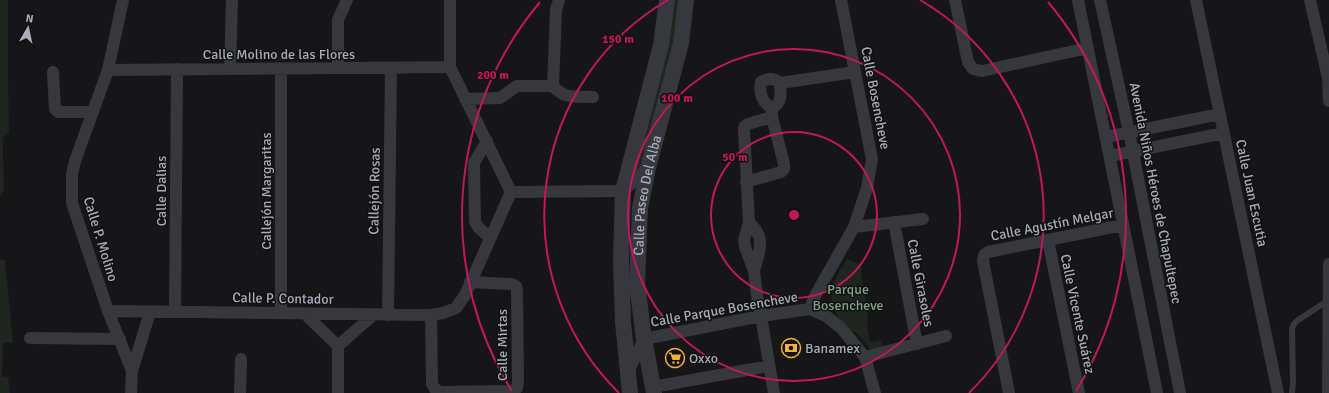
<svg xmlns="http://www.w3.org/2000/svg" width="1329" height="393" viewBox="0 0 1329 393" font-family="Signika,sans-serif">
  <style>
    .green { fill: #1e261f }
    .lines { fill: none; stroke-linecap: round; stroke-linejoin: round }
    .service { stroke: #37383d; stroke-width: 6 }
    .minor { stroke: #37383d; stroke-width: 12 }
    .tertiary { stroke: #37383d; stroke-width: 16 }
    .ring { fill: none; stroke: #c2185b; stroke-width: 2 }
    .labels { text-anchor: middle; stroke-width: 3; stroke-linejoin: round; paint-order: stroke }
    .street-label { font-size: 14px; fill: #a8adb8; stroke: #111113 }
    .park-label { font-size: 14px; fill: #7fa381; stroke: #111113 }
    .poi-label { font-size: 14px; fill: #a8adb8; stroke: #111113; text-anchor: start }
    .centre { fill: #c2185b; stroke: #111113; stroke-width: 2 }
    .ring-label { font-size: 12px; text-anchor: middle; font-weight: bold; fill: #c2185b; stroke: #111113; stroke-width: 3; stroke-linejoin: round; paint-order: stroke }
  </style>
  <rect width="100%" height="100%" fill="#161618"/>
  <path class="green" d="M0 0H8V78L9 133 3 138V150L4 190 0 195Z
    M672 0H683L679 21 644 164 632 179Z
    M0 259 5 260 13 343H3L2 376 8 377 10 393H0Z
    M847 259 862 265 861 272 868 319 867 326 870 342 881 340 883 349 871 351C867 345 862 338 858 334 855 331 852 332 849 330 844 327 839 319 836 313 825 290 835 279 847 259Z"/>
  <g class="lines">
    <path class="service" d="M1292 393 1293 383 1292 329 1294 324 1298 320 1329 300"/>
    <path class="minor" d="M123 0 108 70 75 161 72 174V203L108 311 132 371 131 393
      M955 0 968 62 973 69 982 71 1088 48
      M1078 0 1157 393
      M1100 0 1129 132 1180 393
      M1196 0 1278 393
      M1310 0 1328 78 1329 101
      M338 68V20L347 0
      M230 69 232 0
      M108 70 450 67
      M53 72 55 109 58 112H93
      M553 86 556 10 559 0
      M465 99 500 98 517 86H553C565 100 577 96 593 97
      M772 108C762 103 759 93 761 82 768 78 774 78 780 83L855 72
      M772 108C782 103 781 94 780 83
      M772 117 748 124 745 126 744 129 749 222 744 240 745 247 754 271 758 303 761 316 774 393
      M1106 137 1220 114
      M487 141 474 163 475 222 478 227 490 238
      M1110 156 1224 133
      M746 182 781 172 784 169V164L772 117V109
      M511 192 623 191 648 168
      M749 222C751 225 755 228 757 232 764 243 757 259 754 271
      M894 222 917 344
      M854 227 923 219
      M1048 240 1079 393
      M810 309 815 296 854 227 867 188 872 159 841 0
      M108 311 431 315 443 313 456 308 465 295 511 192 450 67V0
      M175 312 177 69
      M281 313V69
      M305 314 338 346V393
      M388 315 391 68
      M431 315 432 384 435 389 440 392 511 391 517 388 518 381 517 291 516 286 512 284 470 282
      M30 338 120 339
      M644 339 761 316 810 309 826 316 841 328 865 357 875 393
      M338 346 373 315
      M865 357 946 336
      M132 371 150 312
      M628 372 644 339
      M653 387 769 366
      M240 393 241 359
      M1009 393 983 261 984 255 988 252 1123 225
      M1328 393 1329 264"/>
    <g class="tertiary">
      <path d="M630 393 623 322 621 261 623 191 661 45 667 0"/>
      <path id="s1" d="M654 393 644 339 637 284 640 208 648 168 681 43 686 0"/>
    </g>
  </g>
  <g class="ring">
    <circle cx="794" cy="215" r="83"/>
    <circle cx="794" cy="215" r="166"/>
    <path d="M619 393A249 249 0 0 1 668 0M920 0A249 249 0 0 1 969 393"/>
    <path d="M512 391A332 332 0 0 1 540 2M1048 2A332 332 0 0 1 1076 391"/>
  </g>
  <defs>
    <g id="bank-ring" transform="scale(1)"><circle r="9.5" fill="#111113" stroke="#f2b134" stroke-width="1.5"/><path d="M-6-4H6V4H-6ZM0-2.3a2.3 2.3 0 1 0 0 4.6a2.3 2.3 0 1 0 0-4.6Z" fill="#f2b134"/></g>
    <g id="supermarket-ring" transform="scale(1)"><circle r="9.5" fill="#111113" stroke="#f2b134" stroke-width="1.5"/><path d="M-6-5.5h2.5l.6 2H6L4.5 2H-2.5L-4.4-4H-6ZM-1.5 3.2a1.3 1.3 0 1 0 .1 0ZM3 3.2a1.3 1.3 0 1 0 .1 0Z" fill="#f2b134"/></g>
  </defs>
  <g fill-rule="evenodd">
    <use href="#bank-ring" x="791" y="348"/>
    <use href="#supermarket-ring" x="675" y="358"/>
  </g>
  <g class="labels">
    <g class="street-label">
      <text x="279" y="59">Calle Molino de las Flores</text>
      <text transform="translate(876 98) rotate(79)" y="5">Calle Bosencheve</text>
      <text transform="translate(161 191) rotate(-90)" y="5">Calle Dalias</text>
      <text transform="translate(266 191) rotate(-90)" y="5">Callejón Margaritas</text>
      <text transform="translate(374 191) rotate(-89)" y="5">Callejón Rosas</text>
      <text transform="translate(1156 193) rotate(79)" y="5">Avenida Niños Héroes de Chapultepec</text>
      <text transform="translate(1252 193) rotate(78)" y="5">Calle Juan Escutia</text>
      <text dy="5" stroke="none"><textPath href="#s1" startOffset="200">Calle Paseo Del Alba</textPath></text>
      <text transform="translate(1052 224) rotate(-11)" y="5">Calle Agustín Melgar</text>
      <text transform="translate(101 239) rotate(73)" y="5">Calle P. Molino</text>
      <text transform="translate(921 283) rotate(79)" y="5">Calle Girasoles</text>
      <text transform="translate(283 298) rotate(1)" y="5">Calle P. Contador</text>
      <text transform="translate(724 309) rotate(-10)" y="5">Calle Parque Bosencheve</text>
      <text transform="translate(1078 314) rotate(78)" y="5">Calle Vicente Suárez</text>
      <text transform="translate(502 345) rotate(-90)" y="5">Calle Mirtas</text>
    </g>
    <g class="park-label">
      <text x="848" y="294">Parque<tspan x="848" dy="16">Bosencheve</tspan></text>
    </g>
    <g class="poi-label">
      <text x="805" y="353">Banamex</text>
      <text x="689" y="363">Oxxo</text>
    </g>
  </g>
  <circle cx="794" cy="215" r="6" class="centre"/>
  <g class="ring-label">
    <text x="618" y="43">150 m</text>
    <text x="493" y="79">200 m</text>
    <text x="677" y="102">100 m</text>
    <text x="735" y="161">50 m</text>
  </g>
  <g transform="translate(28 28) rotate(9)" stroke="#111113" stroke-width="3" paint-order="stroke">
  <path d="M0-3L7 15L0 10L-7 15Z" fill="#a8adb8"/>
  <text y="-6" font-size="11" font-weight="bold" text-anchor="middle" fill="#a8adb8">N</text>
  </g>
</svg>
